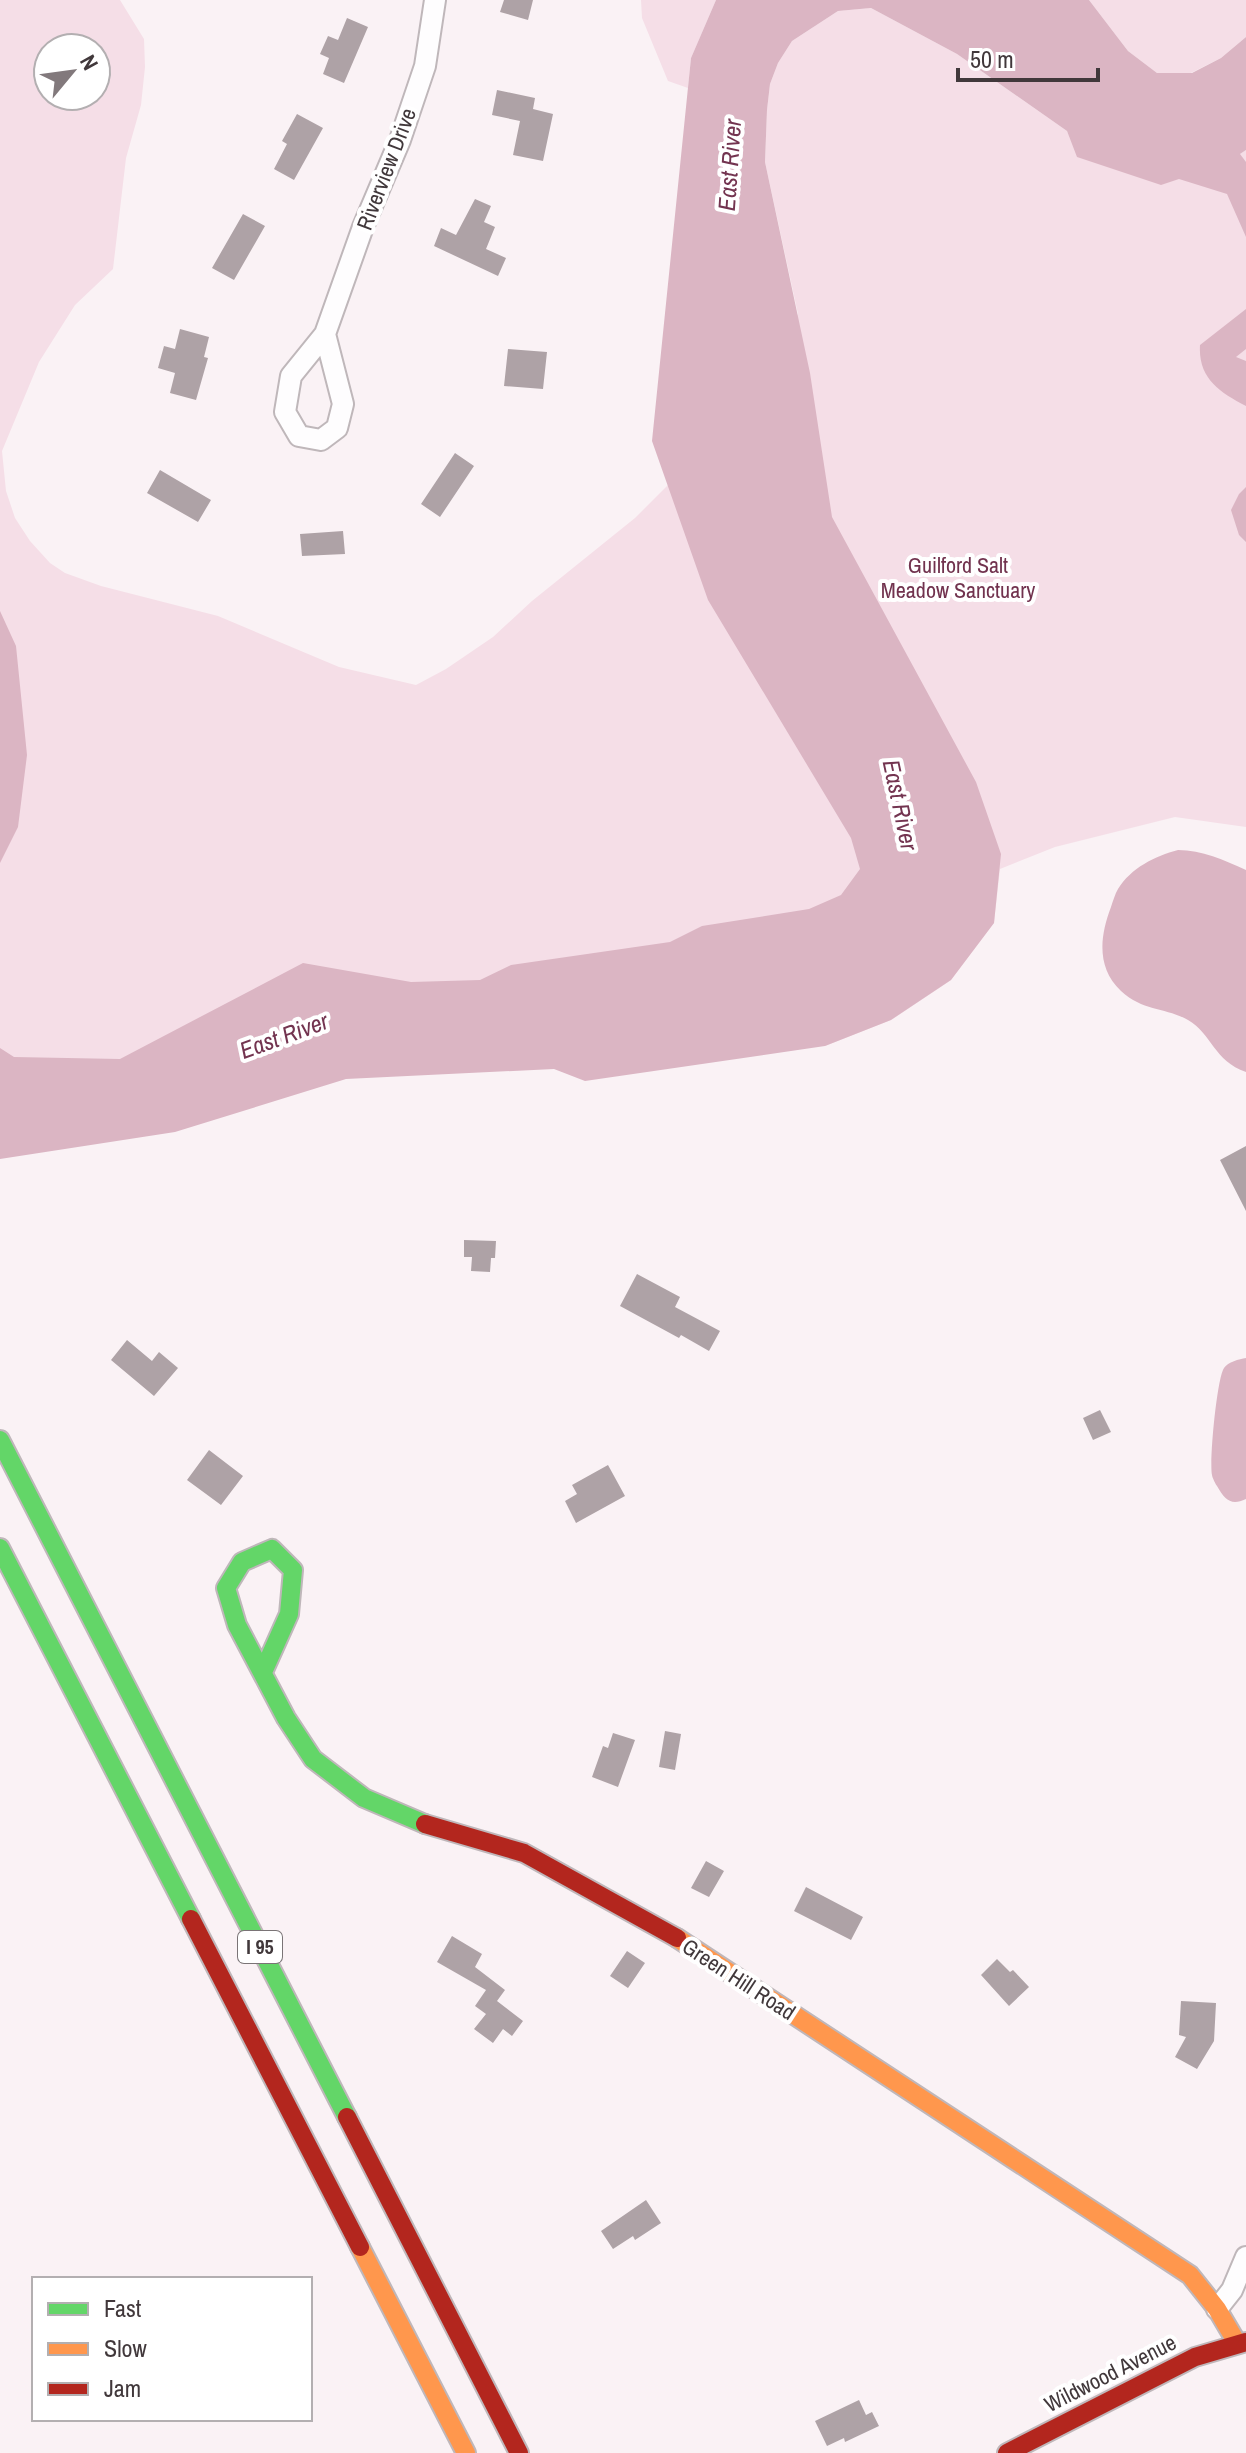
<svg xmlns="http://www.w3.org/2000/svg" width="1246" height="2453" viewBox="0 0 1246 2453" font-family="'Archivo Narrow',sans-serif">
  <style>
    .green { fill: #f5dee7; fill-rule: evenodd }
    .water { fill: #dbb5c3 }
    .building { fill: #aea2a6 }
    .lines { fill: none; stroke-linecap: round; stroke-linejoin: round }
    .street-casing { stroke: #bfb7ba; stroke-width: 24 }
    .fast-casing { stroke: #bfb7ba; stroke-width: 22 }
    .slow-casing { stroke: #bfb7ba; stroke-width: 22 }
    .jam-casing { stroke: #bfb7ba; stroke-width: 22 }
    .street { stroke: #fefdfe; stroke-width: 20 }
    .fast { stroke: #63d668; stroke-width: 18 }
    .slow { stroke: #ff974d; stroke-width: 18 }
    .jam { stroke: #b3261e; stroke-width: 18 }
    .labels { text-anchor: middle; stroke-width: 8; stroke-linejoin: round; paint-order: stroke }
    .shield { fill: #fff; stroke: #7a7476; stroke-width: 2 }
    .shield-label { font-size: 20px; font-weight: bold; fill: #41383b }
    .street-label { font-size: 22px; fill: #41383b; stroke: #fff }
    .park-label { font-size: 22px; fill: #71324e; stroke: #fff }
    .water-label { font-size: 24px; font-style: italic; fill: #733450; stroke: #fff }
  </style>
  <rect width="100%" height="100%" fill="#faf2f5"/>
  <path class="green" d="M0 0H120L144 39 145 67 141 105 126 158 113 269 75 305 39 362 2 451 6 491 15 518 30 541 50 563 65 573 101 586 218 616 339 667 416 685 446 669 493 637 532 601 635 518 682 471 798 314 765 162 767 110 770 84 778 63 792 41 838 11 871 8 957 54 1067 131 1078 157 1240 154 1246 150V827L1175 817 1055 847 1000 869 994 923 951 980 891 1020 825 1046 424 1035 0 1129ZM48 48H96V96H48Z
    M641 0H716L691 58 688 88 668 81 642 18Z
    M1089 0H1246V37L1221 58 1191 73H1157L1128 51Z"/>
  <path class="water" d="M716 0H1089L1128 51 1157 73H1192L1221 58 1246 37V150L1240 154 1246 162V237L1227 194 1179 179 1161 185 1077 157 1067 131 957 54 871 8 838 11 792 41 778 63 770 84 767 110 765 162 810 373 832 517 976 782 1001 854 994 923 951 980 891 1020 825 1046 585 1081 554 1069 346 1079 175 1132 0 1159V1048L14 1057 120 1059 303 963 411 982 480 980 511 965 670 942 702 926 809 909 841 895 860 869 851 838 708 600 652 441 691 58Z
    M1246 309V349L1236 357 1246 361V406C1219 392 1198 378 1200 345Z
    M1246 487V542L1239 535 1231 510 1239 494Z
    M0 611 16 646 27 755 18 827 0 863Z
    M1178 850C1202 850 1224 860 1246 870V1072C1214 1061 1212 1034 1188 1020 1165 1007 1144 1012 1121 991 1096 967 1100 936 1111 907 1113 901 1115 894 1118 889 1131 868 1155 856 1178 850Z
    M1246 1358V1499C1231 1506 1225 1500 1217 1486 1216 1485 1212 1477 1212 1475 1209 1462 1217 1378 1224 1368 1228 1362 1239 1359 1246 1358Z"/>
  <path class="building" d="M504 0H533L528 20 500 12Z
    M347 18 368 27 344 83 323 74 329 58 320 54 328 36 338 40Z
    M497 90 535 98 533 109 553 114 543 161 513 155 520 121 492 115Z
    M297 114 323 128 294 180 274 169 287 144 282 141Z
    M475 199 491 206 484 222 495 227 486 249 506 258 498 276 434 246 441 228 456 235Z
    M243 214 265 226 234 280 212 268Z
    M180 329 209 337 204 357 208 358 196 400 170 393 175 373 158 368 164 346 175 349Z
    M508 349 547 352 543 389 504 386Z
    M455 453 474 466 440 517 421 504Z
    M160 470 211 500 198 522 147 493Z
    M343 531 345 554 302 556 300 534Z
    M1246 1146V1211L1220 1160Z
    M464 1240 496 1241 495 1258H491L490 1272 471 1271 472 1257H464Z
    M637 1274 680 1297 675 1307 720 1331 709 1351 681 1335 679 1338 620 1306Z
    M127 1340 152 1361 159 1352 178 1368 154 1396 111 1360Z
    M1100 1410 1111 1432 1093 1440 1083 1418Z
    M209 1450 243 1476 221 1505 187 1480Z
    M608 1465 625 1496 576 1523 565 1501 577 1494 572 1485Z
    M665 1731 681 1734 675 1770 659 1767Z
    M613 1733 635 1740 618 1787 592 1777 603 1746 608 1748Z
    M706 1861 724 1871 709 1897 691 1888Z
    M806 1887 863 1917 851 1940 794 1911Z
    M452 1936 482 1954 475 1967 505 1990 497 2001 523 2021 512 2036 503 2029 493 2043 474 2029 486 2014 475 2006 486 1990 437 1962Z
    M627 1951 645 1963 628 1988 610 1976Z
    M997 1959 1010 1972 1013 1970 1029 1987 1009 2006 981 1975Z
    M1181 2001 1216 2003 1214 2041 1197 2069 1175 2057 1186 2037 1179 2035Z
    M646 2200 661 2223 635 2240 633 2236 613 2249 601 2231Z
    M859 2400 866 2415 872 2412 879 2426 845 2442 844 2438 827 2446 815 2421Z"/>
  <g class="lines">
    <g class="street-casing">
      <path id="street" d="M325 334 343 404 337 428 321 440 299 436 285 412 291 376 325 334 363 227 400 140 425 66 435 0
        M1217 2309 1232 2290 1246 2257"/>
    </g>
    <g class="fast-casing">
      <path id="fast" d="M0 1440 347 2117
        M0 1548 191 1919
        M263 1672 289 1614 293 1570 272 1549 242 1562 226 1588 237 1625 286 1718 313 1759 364 1798 425 1824"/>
    </g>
    <g class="slow-casing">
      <path id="slow" d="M677 1938 1190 2275 1217 2309 1237 2343
        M360 2247 466 2453"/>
    </g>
    <g class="jam-casing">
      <path id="jam" d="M425 1824 524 1853 677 1938
        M191 1919 360 2247
        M347 2117 519 2453
        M1007 2453 1195 2357 1246 2342"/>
    </g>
    <use href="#street" class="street"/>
    <use href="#fast" class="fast"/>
    <use href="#slow" class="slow"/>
    <use href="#jam" class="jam"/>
  </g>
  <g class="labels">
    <rect class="shield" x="238" y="1931" width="44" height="32" rx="6"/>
    <g class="shield-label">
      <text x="260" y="1954">I 95</text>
    </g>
    <g class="street-label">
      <text transform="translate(386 169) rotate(-69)" y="8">Riverview Drive</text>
      <text transform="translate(739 1979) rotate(33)" y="8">Green Hill Road</text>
      <text transform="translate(1110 2373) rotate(-27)" y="8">Wildwood Avenue</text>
    </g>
    <g class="park-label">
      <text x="958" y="573">Guilford Salt<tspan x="958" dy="25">Meadow Sanctuary</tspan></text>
    </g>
    <g class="water-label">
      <text transform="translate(730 165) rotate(-86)" y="8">East River</text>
      <text transform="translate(900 805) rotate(78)" y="8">East River</text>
      <text transform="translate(284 1036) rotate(-20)" y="8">East River</text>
    </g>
  </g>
  <rect x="32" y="2277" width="280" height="144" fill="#ffffff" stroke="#b3afb1" stroke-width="2"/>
  <rect x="48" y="2303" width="40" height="12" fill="#63d668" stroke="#b3afb1" stroke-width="2"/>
  <text x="104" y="2317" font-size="24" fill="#41383b">Fast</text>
  <rect x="48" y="2343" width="40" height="12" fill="#ff974d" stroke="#b3afb1" stroke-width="2"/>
  <text x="104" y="2357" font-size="24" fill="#41383b">Slow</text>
  <rect x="48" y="2383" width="40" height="12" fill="#b3261e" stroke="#b3afb1" stroke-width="2"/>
  <text x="104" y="2397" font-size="24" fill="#41383b">Jam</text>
  <g transform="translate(72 72) rotate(61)"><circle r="38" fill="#ffffff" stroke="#b3afb1" stroke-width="2"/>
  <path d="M0-6L14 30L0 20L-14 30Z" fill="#82797c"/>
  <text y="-12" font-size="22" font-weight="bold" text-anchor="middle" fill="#41383b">N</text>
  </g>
  <path d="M958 68v12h140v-12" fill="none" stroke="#41383b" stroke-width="4"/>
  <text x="970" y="68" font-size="24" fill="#41383b" stroke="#ffffff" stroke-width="6" paint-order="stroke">50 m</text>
</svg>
